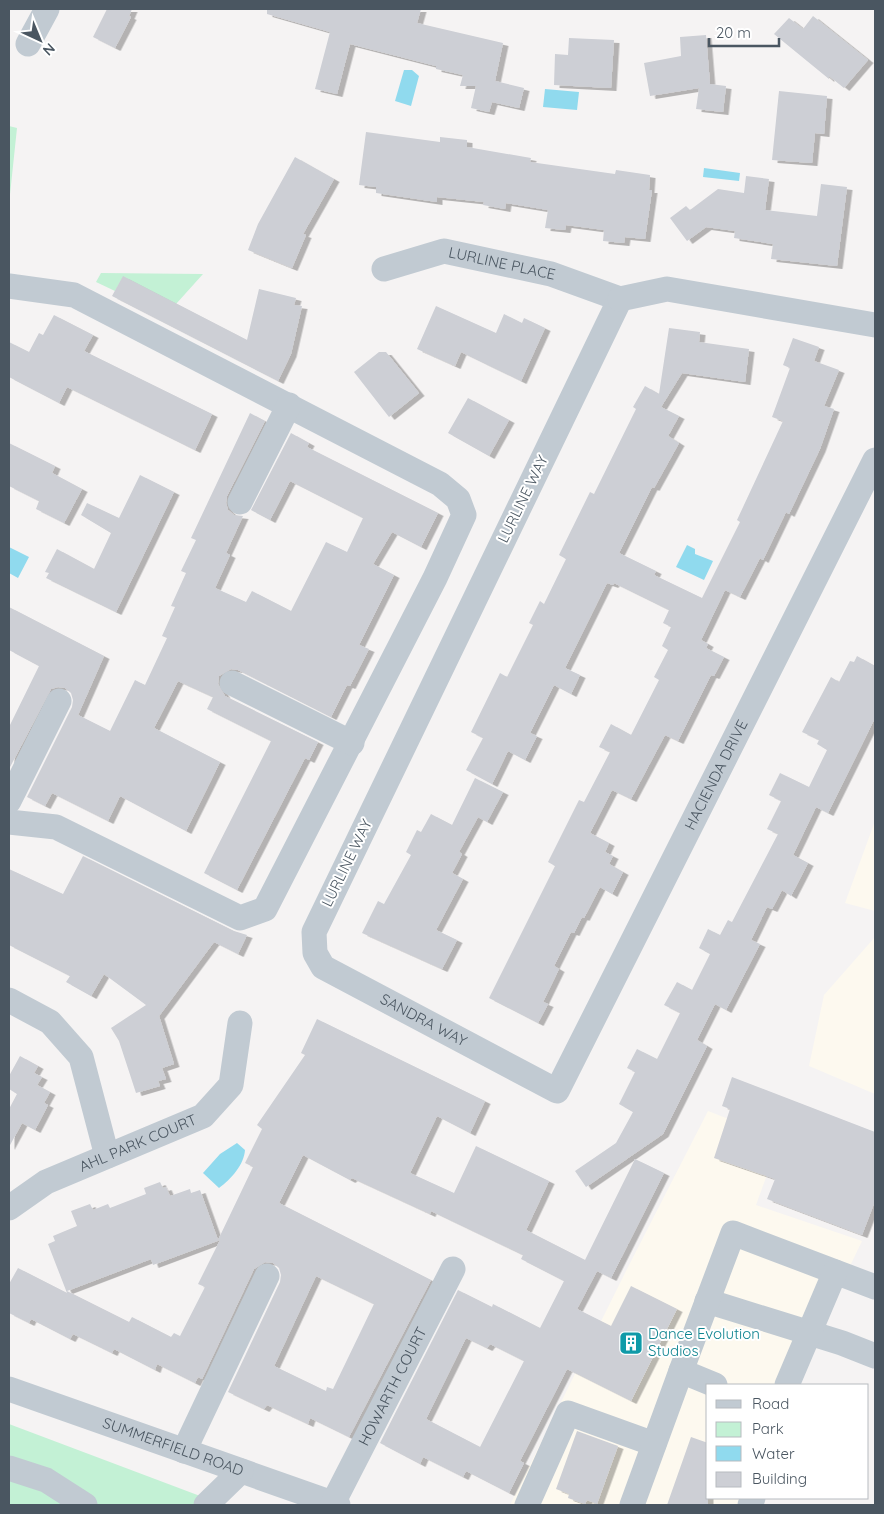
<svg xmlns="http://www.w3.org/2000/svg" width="884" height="1514" viewBox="0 0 884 1514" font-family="Quicksand,sans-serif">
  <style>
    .commercial { fill: #fdf9ef }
    .green { fill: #c3f1d5 }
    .water { fill: #90daee }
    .building { fill: #cdcfd5; fill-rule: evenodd; filter: url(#shadow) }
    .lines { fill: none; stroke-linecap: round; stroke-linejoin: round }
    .minor { stroke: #c1cad2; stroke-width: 25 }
    .labels { text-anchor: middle; stroke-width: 4; stroke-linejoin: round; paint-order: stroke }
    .street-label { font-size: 15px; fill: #4a5661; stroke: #fff }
    .culture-label { font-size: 15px; fill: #0d838f; stroke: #fff; text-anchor: start }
  </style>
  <defs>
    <filter id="shadow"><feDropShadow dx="5.5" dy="3" stdDeviation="0" flood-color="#0004"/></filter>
  </defs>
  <rect width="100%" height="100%" fill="#f5f3f3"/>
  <path class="commercial" d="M875 821V911L845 903Z
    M875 937V1094L809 1066 824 995Z
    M708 1111 780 1139 756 1205 862 1241 793 1385H708V1498H750L747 1505H510L625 1273Z"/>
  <path class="green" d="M9 126 17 128 9 204Z
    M101 273 203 274 176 304 123 277 115 291 96 282Z
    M9 1424 224 1505H9Z"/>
  <path class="water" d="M404 70H412L419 76 411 106 395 101Z
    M545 89 579 92 577 110 543 107Z
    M704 168 740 173 739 181 703 177Z
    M687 545 695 549V554L713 561 704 580 676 567Z
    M9 547 29 557 18 578 9 573Z
    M237 1143 245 1150C244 1165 231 1179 219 1188L203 1173 220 1154Z"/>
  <path class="building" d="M107 9H132L129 16 131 17 115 48 93 37Z
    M267 9H421L417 23 503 43 495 81 524 88 519 108 492 102 489 112 471 108 476 86H460L463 75 436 69V66L350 44 337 94 315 89 330 32 267 14Z
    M813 16 868 60 844 88 829 76V79L774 34 789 18 803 29Z
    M706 35 710 84 726 86 723 112 696 109 699 88 650 96 644 63 681 56 680 37Z
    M569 38 614 40 611 88 554 85 555 54 568 55Z
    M779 91 827 96 824 134 815 133 812 163 772 160Z
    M366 132 440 142V137L467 140V147L531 158 530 162 615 174 616 170 650 175 649 190H652L645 239 625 237 624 243 603 241 604 230 566 225 565 230 545 228 548 210 506 203 505 209 483 205 484 202 437 197V202L376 193V187L359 185Z
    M295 157 334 179 303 234 306 235 292 268 248 250 258 224Z
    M746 176 769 179 765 210 817 216 821 184 847 187 837 266 771 259 773 244 734 238 735 231 706 227 687 241 670 218 686 206 690 210 718 189 744 193Z
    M123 276 247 340 259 289 296 298 294 305 302 306 291 354 278 381 112 296Z
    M436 306 496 333 504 314 522 323 524 318 545 328 521 381 461 352 455 366 417 349Z
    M54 315 93 335 84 351 212 414 195 450 67 387 59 403 9 377V342L29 352 39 333 43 335Z
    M669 328 700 332 699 342 749 349 745 382 682 373 661 407 679 416 668 436 679 443 654 488 652 487 619 553 656 571 654 575 702 598 740 522 737 520 783 421 772 417 790 368 783 365 793 338 819 347 814 361 839 370 824 406 834 409 820 449 789 514 786 512 763 560 760 558 740 597 725 590 701 640 708 644 706 648 724 657 714 676 711 675 678 741 665 735 631 799 612 790 590 833 609 843 605 852 613 856 609 864 623 872 612 894 600 887 584 918 582 917 574 933 571 932 554 966 559 969 543 1002 548 1004 538 1023 489 998 555 866 548 862 579 800 584 802 610 752 599 747 611 724 631 735 659 680 654 677 668 650 662 646 671 627 663 623 669 610 614 583 613 585 607 583 565 668 580 675 571 694 554 685 530 733 537 736 525 760 508 751 492 784 466 770 483 738 471 732 500 673 507 677 533 625 529 623 540 601 544 604 566 559 559 555 590 492 594 494 636 409 633 407 645 386 659 394Z
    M379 352H386L419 393 389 417 354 372Z
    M468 398 509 420 489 456 448 433Z
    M250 413 265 421 227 496 226 503 228 510 234 515 243 516 226 553 230 555 215 588 246 602 252 591 291 611 326 542 347 552 363 518 290 481 270 520 251 510 291 433 309 443 307 447 438 513 421 547 392 532 373 564 394 575 359 645 369 649 350 686 347 685 331 717 238 670 231 669 219 676 218 684 225 696 318 742 309 760 305 758 237 890 204 873 271 741 207 709 213 697 178 681 154 728 220 762 186 831 120 796 108 821 52 793 45 806 27 797 72 707 73 700 71 693 65 688 58 687 51 689 9 769V727L39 666 9 650V607L104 656 78 715 110 731 135 680 145 685 167 638 162 636 175 607 171 606 186 573 181 571 196 540 191 538Z
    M9 443 55 466 52 473 82 489 64 523 36 509 39 501 9 486Z
    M140 475 174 492 116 612 46 578 49 573 45 572 57 549 94 569 111 533 81 515 87 503 119 518Z
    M857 656 875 666V718L828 813 816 807 793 855 808 863 791 896 782 890 772 909 767 907 751 940 760 944 726 1010 715 1004 697 1040 707 1046 663 1134 586 1187 575 1171 616 1143 633 1112 619 1104 635 1072 627 1068 637 1049 657 1059 680 1013 664 1005 677 982 692 990 710 954 699 948 708 929 720 935 728 920 732 922 778 834 767 829 781 801 769 795 780 773 809 787 827 750 817 744 819 740 802 732 831 677 839 682 850 661 854 662Z
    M475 778 503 792 487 822 478 817 459 852 462 854 452 873 463 879 436 930 457 940 442 969 362 933 378 901 384 904 411 855 406 852 417 830 421 832 431 814 452 825Z
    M83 856 234 931 247 935 238 954 214 942 159 1016 174 1064 162 1068 166 1079 158 1081 160 1086 136 1093 119 1041 111 1028 146 1005 104 974 91 996 66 982 70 976 9 945V869L63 894Z
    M317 1019 485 1101 470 1133 437 1116 410 1173 454 1193 476 1146 549 1181 526 1230 585 1260 635 1159 664 1173 611 1278 597 1271 577 1309 611 1326 631 1286 677 1309 631 1401 567 1369 520 1461 524 1463 509 1493 466 1471 463 1477 423 1457 420 1464 380 1443 458 1290 492 1307 493 1304 540 1328 564 1281 521 1259 523 1255 431 1211 430 1214 352 1178 350 1180 303 1155 279 1203 431 1280 349 1437 310 1418 308 1424 267 1405 264 1409 228 1392 280 1282 281 1275 279 1268 273 1263 265 1262 254 1269 202 1379 198 1377 195 1383 157 1364 155 1370 114 1349 112 1353 73 1334 70 1339 31 1319 29 1323 9 1313V1284L18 1268 67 1293 48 1244 55 1241 53 1236 77 1226 71 1211 90 1204 93 1210 108 1204 110 1208 146 1194 144 1188 160 1182 163 1188 166 1187 170 1196 190 1189 191 1193 200 1190 218 1240 253 1167 245 1163 262 1129 257 1125 305 1055 301 1053ZM220 1240 198 1284 205 1287 180 1336 174 1333 171 1337 132 1317 129 1322 67 1291 151 1259 153 1265ZM316 1276 374 1304 333 1389 327 1387 326 1391 274 1366ZM466 1338 487 1348 490 1344 524 1361 480 1447 426 1419Z
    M20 1056 38 1066 34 1073 42 1077 37 1085 50 1092 44 1103 48 1105 35 1130 22 1123 9 1147V1109L17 1094 9 1089V1076Z
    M732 1077 875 1132V1201L862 1235 767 1199 775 1179 714 1158 730 1109 722 1106Z
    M577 1431 618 1446 597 1504 587 1500 585 1504 568 1498 569 1494 556 1489Z
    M691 1437 708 1443V1505H667Z"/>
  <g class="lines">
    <g class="minor">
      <path d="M28 44 47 9"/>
      <path id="s1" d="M384 269 444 251 551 274 620 299"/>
      <path d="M9 286 74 295 440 484 458 499 464 515 435 578 265 909 240 918 56 827 9 822"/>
      <path id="s2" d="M620 299 314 932 315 953 323 967 557 1091 875 460"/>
      <path d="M620 299 667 289 875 325"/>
      <path d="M240 502 289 405"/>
      <path d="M232 683 352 743"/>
      <path d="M9 801 59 701"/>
      <path d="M9 1000 50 1022 81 1057 107 1156"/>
      <path id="s3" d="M9 1208 46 1182 203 1116 231 1085 240 1023"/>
      <path d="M707 1301 842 1343 875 1356"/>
      <path d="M681 1371 733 1233 875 1287"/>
      <path d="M787 1385 835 1272"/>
      <path id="s4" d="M9 1389 338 1505"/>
      <path d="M184 1451 267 1276"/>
      <path d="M9 1468 46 1480 85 1505"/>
      <path id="s5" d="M333 1503 453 1269"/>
      <path d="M206 1505 241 1471"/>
      <path d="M527 1505 568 1413 654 1444"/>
      <path d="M632 1505 681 1371 715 1385"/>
      <path d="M750 1505 753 1498"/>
    </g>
  </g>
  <defs>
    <g id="building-square" transform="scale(1.25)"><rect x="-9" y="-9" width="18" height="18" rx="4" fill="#0f9aa8" stroke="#fff"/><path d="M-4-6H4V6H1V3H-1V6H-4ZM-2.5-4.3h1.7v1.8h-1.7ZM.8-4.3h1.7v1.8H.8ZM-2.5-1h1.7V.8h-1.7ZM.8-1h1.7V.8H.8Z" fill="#fff"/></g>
  </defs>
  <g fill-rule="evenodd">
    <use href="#building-square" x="631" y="1343"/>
  </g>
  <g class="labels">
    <g class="street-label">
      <text dy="5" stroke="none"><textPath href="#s1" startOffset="122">LURLINE PLACE</textPath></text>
      <text transform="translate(523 499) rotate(-64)" y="5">LURLINE WAY</text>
      <text dy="5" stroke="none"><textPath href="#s2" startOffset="1359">HACIENDA DRIVE</textPath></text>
      <text transform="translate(347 863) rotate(-64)" y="5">LURLINE WAY</text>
      <text dy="5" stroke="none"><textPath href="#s2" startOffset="854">SANDRA WAY</textPath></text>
      <text dy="5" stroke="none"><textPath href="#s3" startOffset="145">AHL PARK COURT</textPath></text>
      <text dy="5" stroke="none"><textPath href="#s5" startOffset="131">HOWARTH COURT</textPath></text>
      <text dy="5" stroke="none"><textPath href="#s4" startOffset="174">SUMMERFIELD ROAD</textPath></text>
    </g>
    <g class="culture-label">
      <text x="648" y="1339">Dance Evolution<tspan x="648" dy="17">Studios</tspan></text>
    </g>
  </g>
  <rect width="884" height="1514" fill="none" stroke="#4a5661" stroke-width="20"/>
  <rect x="706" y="1384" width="162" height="115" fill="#ffffff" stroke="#b7bbc0"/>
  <rect x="716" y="1400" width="25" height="8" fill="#c1cad2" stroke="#b7bbc0"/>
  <text x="752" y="1409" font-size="15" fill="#4a5661">Road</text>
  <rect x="716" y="1422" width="25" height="15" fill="#c3f1d5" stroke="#b7bbc0"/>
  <text x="752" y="1434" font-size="15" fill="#4a5661">Park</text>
  <rect x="716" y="1446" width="25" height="15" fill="#90daee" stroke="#b7bbc0"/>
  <text x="752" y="1459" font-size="15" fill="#4a5661">Water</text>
  <rect x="716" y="1472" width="25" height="15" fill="#cdcfd5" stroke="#b7bbc0"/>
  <text x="752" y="1484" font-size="15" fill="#4a5661">Building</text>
  <g transform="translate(40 40) rotate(136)" stroke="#ffffff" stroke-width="4" paint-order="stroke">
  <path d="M0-4L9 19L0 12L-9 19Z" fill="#4a5661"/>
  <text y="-8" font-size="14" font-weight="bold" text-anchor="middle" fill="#4a5661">N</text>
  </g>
  <path d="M709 38v8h70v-8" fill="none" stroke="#4a5661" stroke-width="2.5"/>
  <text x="716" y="38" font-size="15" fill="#4a5661" stroke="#ffffff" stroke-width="4" paint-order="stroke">20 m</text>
</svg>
